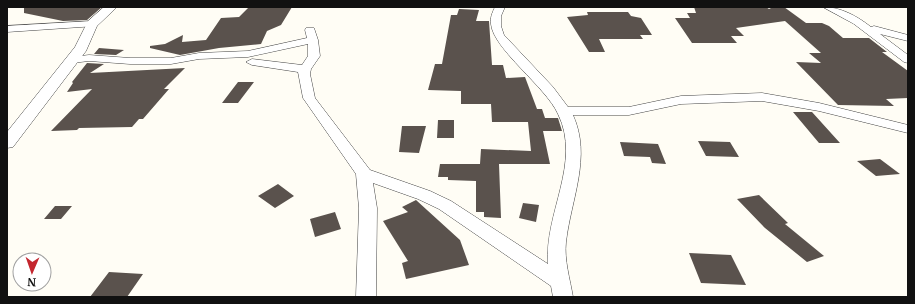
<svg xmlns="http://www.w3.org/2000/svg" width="915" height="304" viewBox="0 0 915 304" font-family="Merriweather,serif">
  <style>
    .building { fill: #5a524d }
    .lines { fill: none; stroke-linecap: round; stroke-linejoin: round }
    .minor-casing { stroke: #444; stroke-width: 1 }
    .tertiary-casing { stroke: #444; stroke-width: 1 }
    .minor { fill: #fff; fill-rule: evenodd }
    .tertiary { fill: #fff; fill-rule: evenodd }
  </style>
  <rect width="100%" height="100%" fill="#fffdf5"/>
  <path class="building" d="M24 7H102L87 20 63 21 24 13Z
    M249 7H292L281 25 267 31 261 44 219 48 180 55 150 48V46L165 44 183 35 182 42 206 40 221 18 239 17Z
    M694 7H766L769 9 773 7H784L806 23H822L829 26 843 38H869L887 52H882L908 71V98L886 99 894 106 838 105 796 62 821 63 809 53H821L785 21 736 28 744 36H731L737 43H692L675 18H690L687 13H696Z
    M459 9 479 10 476 21H489L492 65H503L506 78 525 77 537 109H542L545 118H558L562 131H543L550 164H499L501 218 484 217V212H476V181L448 180V177H438L440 164H480L481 149 531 151 528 122H492L491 104H461V91L428 90 435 64H442L451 15H457Z
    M587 12H628L631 16 641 18 652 35H640L643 39H599L605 52H589L567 17 588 15Z
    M99 48 124 50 116 55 94 54Z
    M87 63 104 64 90 73 185 68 164 89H169L143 119H139L132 127 79 128 77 130 51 131 92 89 67 92 73 83 72 82Z
    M238 82H254L238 103H222Z
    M793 112H812L840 143H819Z
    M438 120H454V138H437Z
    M402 126H426L419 153 399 152Z
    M698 141 730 142 739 157 706 156Z
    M620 142 658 144 666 164 652 163 650 157 624 156Z
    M880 159 900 174 876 176 857 161Z
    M278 184 294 196 275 208 258 196Z
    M759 195 788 223 785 224 824 256 807 262 765 228 737 199Z
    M416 200 460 240 469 265 406 279 402 263 408 261 383 221 408 212 402 207Z
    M523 203 539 205 536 222 519 218Z
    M55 206H72L61 219H44Z
    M335 212 341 229 315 237 310 219Z
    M689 253 731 255 746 285 701 283Z
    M109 272 143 274 127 297H90Z"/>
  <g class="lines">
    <g class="minor-casing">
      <path id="minor" d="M495 7H505L501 16V26L504 35 553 87 568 107H629L681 96 762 93 819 103 908 125V133L819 111 762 101 681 104 629 115H573C592 157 571 199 566 242 564 260 570 279 573 297H553L551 286 439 209 418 199 373 183 377 208 376 297H356L359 208 356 174 303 98 298 72 252 65 246 62 252 59 302 65 308 56V44L248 57 199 59 171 64H130L89 61 72 63 66 60 72 57 89 55 130 58H171L199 53 248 51 307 38 305 30 306 28H314L318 40 320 56 311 69 310 74 315 98 370 170 430 191 451 201 548 264C544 213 582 163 558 114 546 87 493 49 491 24 490 18 492 13 495 7Z
        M823 7C841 7 857 16 871 27L874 26 908 35V41L880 34 908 55V63L904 62 854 24Z
        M92 21 96 22 97 24 96 26 7 32V26Z"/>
    </g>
    <g class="tertiary-casing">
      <path id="tertiary" d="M104 7H117L97 26 86 51 13 147 7 148V132L75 47 88 21Z"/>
    </g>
    <use href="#minor" class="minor"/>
    <use href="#tertiary" class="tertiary"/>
  </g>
  <rect width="915" height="304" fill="none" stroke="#111111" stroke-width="16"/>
  <g transform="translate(32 272) rotate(182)"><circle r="19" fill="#ffffff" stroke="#a0a0a0"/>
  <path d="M0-3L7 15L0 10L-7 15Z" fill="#c4262e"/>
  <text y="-6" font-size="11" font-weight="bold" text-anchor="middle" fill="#111111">N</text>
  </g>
</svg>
